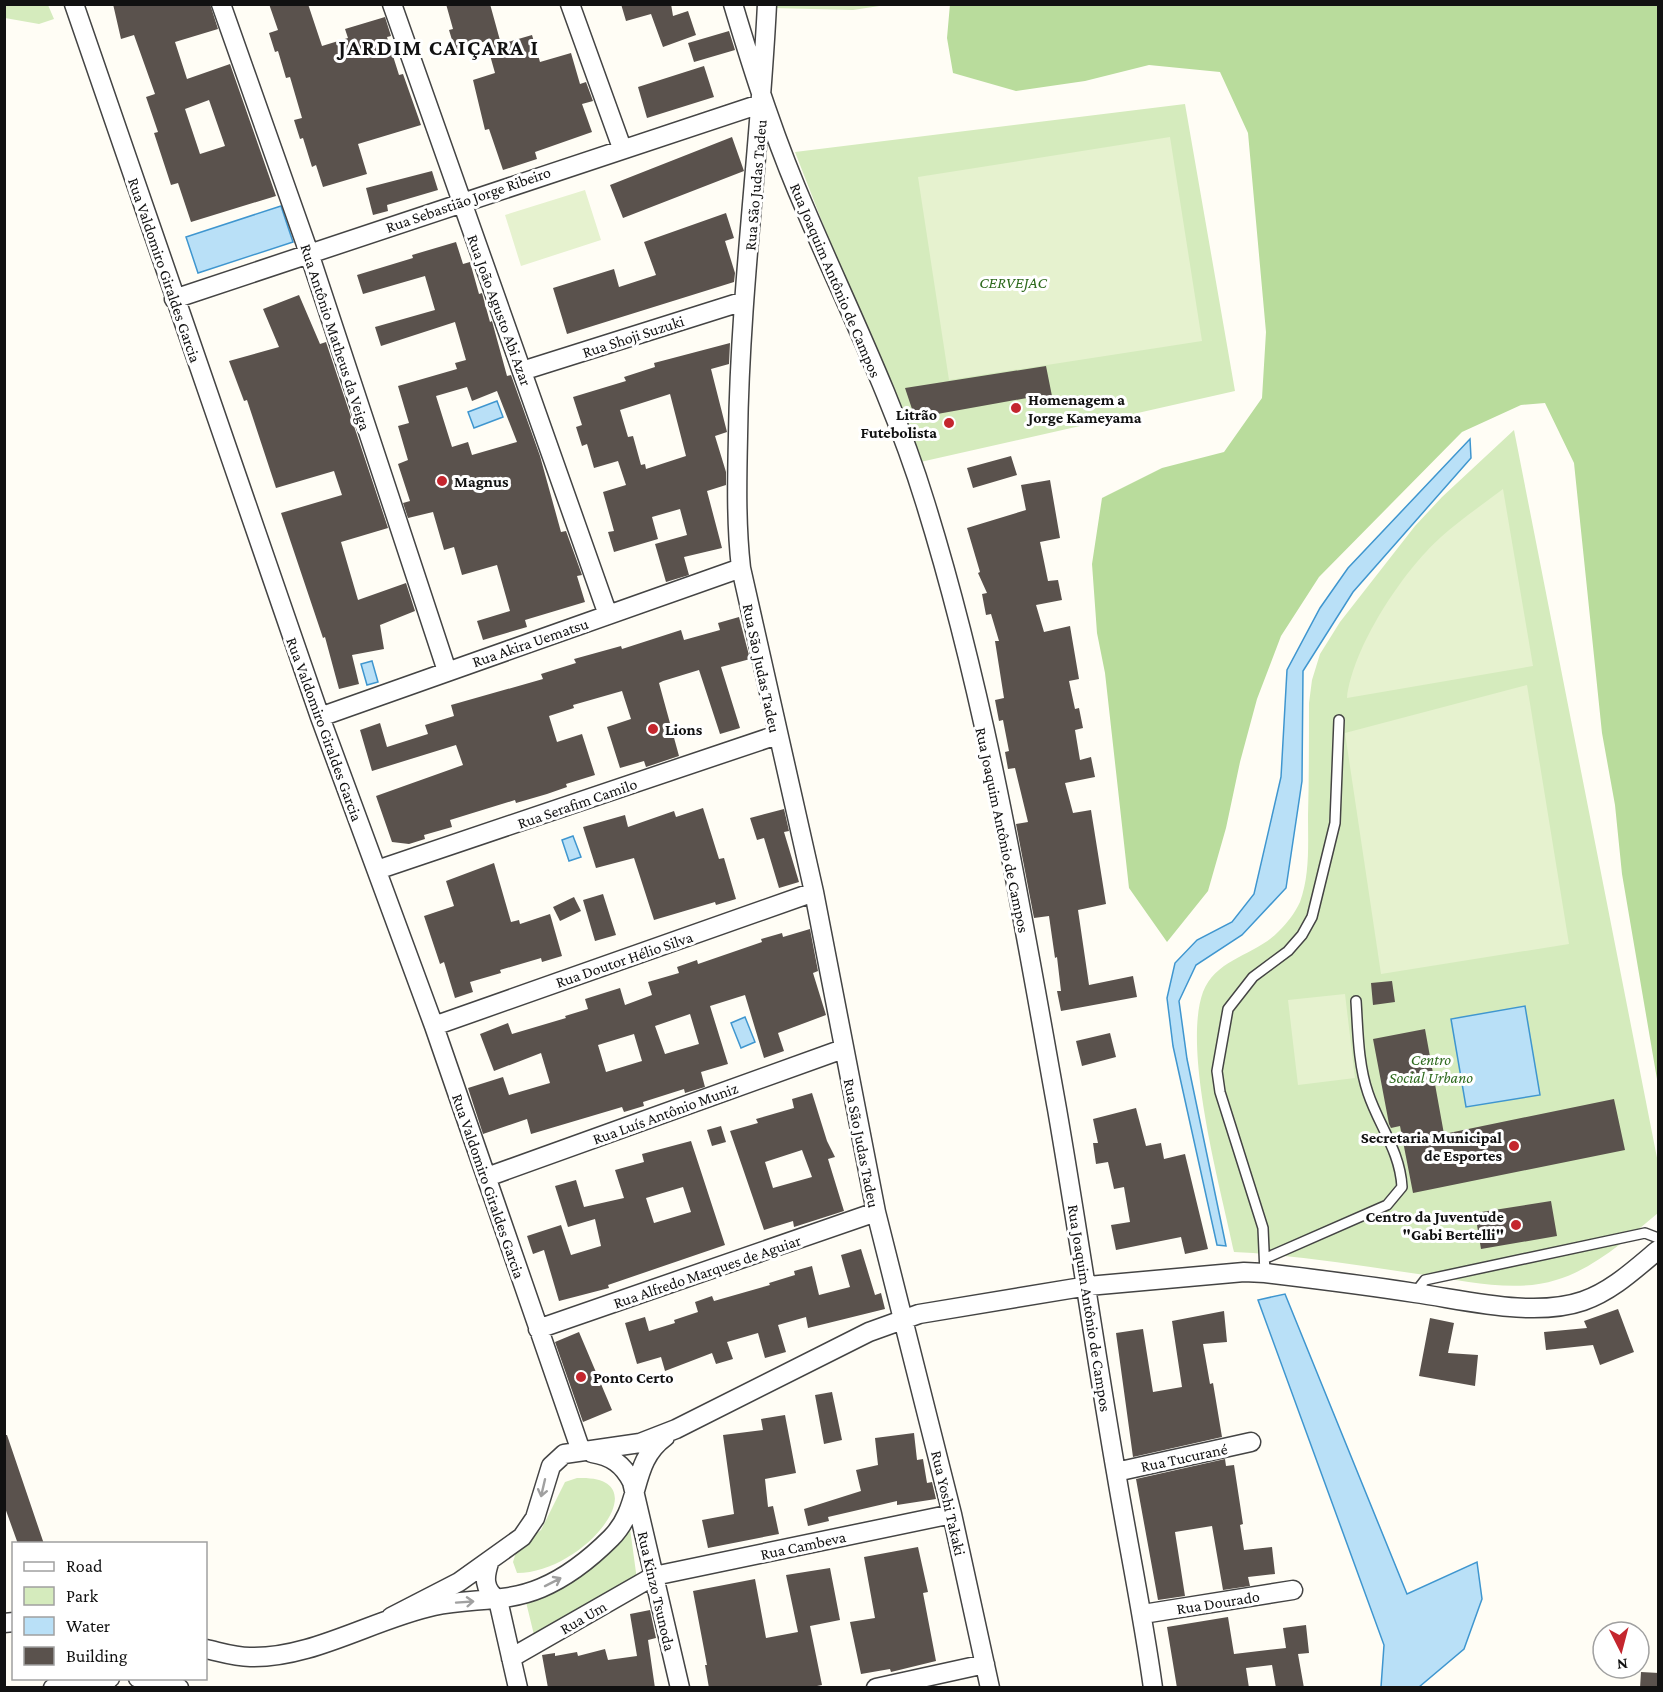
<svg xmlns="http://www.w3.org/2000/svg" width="1663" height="1692" viewBox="0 0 1663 1692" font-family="'Crimson Pro',serif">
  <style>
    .green { fill: #d5ebbd }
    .forest { fill: #b9dc9c }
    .pitch { fill: #e6f2cf }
    .water { fill: #b9e0f7; stroke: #3f96cf; stroke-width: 1.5 }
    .building { fill: #5a524d; fill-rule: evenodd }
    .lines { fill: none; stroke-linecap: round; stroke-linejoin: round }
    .lane-casing { stroke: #444; stroke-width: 12 }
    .street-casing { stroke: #444; stroke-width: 21 }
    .lane { stroke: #fff; stroke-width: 9 }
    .street { stroke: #fff; stroke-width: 18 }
    .oneway { stroke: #a0a0a0 }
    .poi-dot { fill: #c4262e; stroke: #fff; stroke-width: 2 }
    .labels { text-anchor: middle; stroke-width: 6; stroke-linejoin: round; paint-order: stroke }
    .street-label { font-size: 16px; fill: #111; stroke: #fff }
    .park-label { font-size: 16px; font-style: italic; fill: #2f6b1f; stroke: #fff }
    .poi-label { font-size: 16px; font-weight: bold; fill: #111; stroke: #fff; text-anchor: start }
    .district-label { font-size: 22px; font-weight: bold; letter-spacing: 1.5px; fill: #111; stroke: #fff }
  </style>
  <rect width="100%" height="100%" fill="#fffdf5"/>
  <path class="green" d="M772 4 886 5 853 10 772 8Z
    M4 5H48L54 19 39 24 5 18Z
    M1185 104 1235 391 916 463 795 152Z
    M1514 430 1658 1163V1213C1628 1238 1594 1269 1556 1280 1515 1293 1466 1281 1425 1275 1361 1266 1298 1255 1234 1252 1221 1189 1182 1050 1203 992 1216 958 1255 956 1279 931 1287 923 1295 913 1300 902 1310 875 1308 844 1308 816 1309 779 1309 741 1309 703L1312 680 1320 654 1340 622 1415 526 1442 497Z
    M577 1478C663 1474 585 1573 517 1573L513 1562 517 1549 541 1530 565 1482Z
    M629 1521 637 1580 535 1639 525 1598Z"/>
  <path class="forest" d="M950 4 1658 5V1085L1622 874 1615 805 1602 733 1574 463 1545 403 1521 405 1462 432 1319 577 1281 636 1257 699 1240 762 1226 828 1208 891 1167 942 1129 888 1105 673 1097 633 1092 564 1102 498 1162 468 1224 452 1262 398 1266 332 1248 133 1220 72 1149 65 1085 81 1016 91 953 73 947 38Z"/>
  <path class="pitch" d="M1170 137 1202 341 949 380 918 177Z
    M585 190 601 240 521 266 505 215Z
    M1503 489 1533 666 1347 698C1353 647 1402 572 1441 537 1460 520 1482 505 1503 489Z
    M1527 685 1569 944 1381 974 1345 733Z
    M1345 994 1355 1078 1298 1085 1288 1000Z"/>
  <path class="water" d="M281 206 293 242 198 273 186 237Z
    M497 401 503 417 474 428 468 412Z
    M1470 439 1471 458 1353 592 1303 671 1302 781 1286 888 1242 935 1196 965 1179 1001 1187 1059 1226 1246 1217 1245 1173 1046 1167 998 1175 963 1197 940 1232 922 1254 894 1281 777 1287 670 1320 608 1348 568Z
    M372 661 378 682 367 685 361 664Z
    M573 836 581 857 569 861 562 840Z
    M1525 1006 1540 1095 1466 1107 1451 1019Z
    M745 1017 755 1042 741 1048 731 1023Z
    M1285 1294 1407 1594 1477 1562 1482 1599 1464 1649 1419 1687H1381L1384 1645 1258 1300Z"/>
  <path class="building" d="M113 4H210L218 29 175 42 187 79 230 64 276 196 191 222 178 183 171 185 154 133 158 132 146 97 155 94 134 35 121 39ZM209 100 225 146 200 154 185 109Z
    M269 4H308L322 46 348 38 345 29 385 17 391 36 387 37 399 75 403 74 421 125 358 144 367 174 323 187 316 165 312 167 303 138 300 139 294 120 302 118 290 77 286 78 278 51 275 52 269 33 278 30Z
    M446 4H490L501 44 532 35 540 62 571 53 580 84 586 82 593 101 582 104 592 132 535 152 537 159 503 170 489 129 485 130 473 80 495 73 486 41 455 50 449 30 453 29Z
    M621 4H671L673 16 688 11 696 35 663 47 651 14 626 21Z
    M729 31 735 50 694 62 688 43Z
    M704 66 714 97 647 118 638 87Z
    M732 137 744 171 623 218 610 185Z
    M432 171 438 190 387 205 388 211 373 215 366 188Z
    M726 213 734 238 725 241 735 273 734 282 567 334 553 288 614 269 619 287 656 275 644 242Z
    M456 242 463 264 470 262 479 294 482 293 490 322 492 321 507 376 511 375 540 456 561 532 566 531 582 575 577 576 585 602 525 620 527 627 483 640 477 621 510 611 497 565 462 575 454 547 444 550 433 512 408 518 403 503 410 501 398 464 408 460 398 426 409 423 398 386 457 369 455 363 466 360 455 322 381 346 375 327 435 310 425 276 363 294 357 275 413 258 412 255ZM467 387 472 401 497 391 517 442 472 455 468 442 452 447 436 396Z
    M299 295 320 344 326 342 388 528 341 542 358 600 406 583 415 611 380 625 384 649 352 655 359 684 339 689 325 637 323 638 281 513 342 495 334 471 276 488 247 400 244 401 229 361 279 347 263 309Z
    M730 343 729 364 711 369 727 432 715 436 726 472V485L707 491 722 548 684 557 689 575 666 582 655 544 687 535 680 509 652 517 658 539 614 552 608 532 614 531 603 492 626 485 618 461 594 468 587 444 582 446 576 427 582 425 573 397 626 381 624 377 655 367 654 363ZM670 394 686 456 646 469 645 464 641 465 633 436 628 437 620 410Z
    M1046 366 1053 401 1029 406 1027 398 915 418 905 388Z
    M1011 456 1017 475 973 488 967 468Z
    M1050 480 1060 538 1040 542 1048 581 1058 580 1062 600 1036 605 1044 632 1070 626 1079 679 1069 681 1075 709 1079 708 1083 728 1075 730 1080 760 1091 757 1095 777 1065 783 1073 813 1091 810 1106 904 1078 910 1089 985 1133 976 1137 997 1061 1011 1057 991H1061L1057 957 1055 958 1049 916 1034 918 1016 824 1028 822 1015 768 1008 769 1005 752 1009 751 1003 720 999 721 995 700 1004 698 995 641H999L991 614 986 615 982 594 987 593 978 573 980 572 967 528 1026 510 1021 485Z
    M739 617 750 659 721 667 740 728 720 734 699 670 663 681 659 683 679 756 646 767 644 761 620 768 607 727 631 719 622 691 573 705 574 708 549 716 557 742 582 734 595 775 566 784 567 787 547 794 516 803 515 800 450 820 452 827 424 835 425 839 409 844 392 842 376 796 463 765 456 745 372 771 360 730 380 723 387 747 428 734 425 725 454 716 451 705 543 679 541 674 576 663 574 659 621 646 622 649 681 630 684 640 720 630 718 623Z
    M703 808 719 859 724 858 736 899 716 905 715 902 654 920 634 858 596 868 583 827 625 815 628 827 674 811 676 817Z
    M784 809 789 831 784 832 799 882 779 888 764 838 757 840 750 818Z
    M494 863 511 922 519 920 520 924 550 914 562 956 542 962 541 958 500 970 501 973 470 982 473 992 455 998 444 962 440 964 424 916 454 906 446 881Z
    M603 894 616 935 595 941 583 900Z
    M574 897 581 911 560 921 553 907Z
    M810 929 818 971 813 973 826 1015 778 1033 784 1051 764 1058 745 995 710 1006 728 1064 701 1072 705 1087 685 1093 684 1089 643 1102 644 1106 624 1112 622 1107 531 1134 527 1119 483 1134 468 1088 503 1077 509 1095 550 1083 541 1053 494 1071 480 1034 508 1023 512 1034 566 1018 565 1016 588 1009 585 999 620 988 625 1005 652 995 648 982 679 973 677 967 697 960 698 964 762 942 761 939 782 933 783 937ZM690 1014 699 1044 665 1054 655 1026ZM634 1034 642 1061 606 1072 598 1045Z
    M1392 981 1395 1002 1373 1005 1371 983Z
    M1425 1029 1444 1134 1614 1099 1625 1150 1413 1193 1400 1126 1391 1128 1389 1124 1373 1039Z
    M1110 1033 1116 1057 1082 1066 1076 1041Z
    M812 1093 827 1141 835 1157 828 1159 844 1211 794 1227 793 1221 764 1230 730 1131 758 1123 756 1119 794 1108 792 1099ZM802 1150 812 1177 773 1188 765 1162Z
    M1136 1108 1146 1146 1161 1143 1164 1159 1185 1154 1208 1249 1185 1254 1181 1237 1116 1250 1111 1225 1130 1222 1124 1187 1114 1189 1108 1162 1096 1164 1093 1143H1098L1093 1119Z
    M721 1126 726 1142 712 1146 707 1130Z
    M691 1141 725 1245 608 1285 609 1288 559 1301 544 1250 533 1254 527 1236 561 1225 571 1255 601 1246 595 1219 568 1227 555 1186 576 1180 584 1207 624 1198 615 1170 644 1162 642 1154ZM683 1187 691 1212 654 1223 646 1198Z
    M1551 1201 1557 1236 1481 1249 1475 1213Z
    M861 1249 875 1295 881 1293 885 1309 808 1328 806 1317 778 1325 786 1352 765 1358 758 1333 727 1342 733 1359 716 1364 712 1353 665 1371 661 1357 637 1364 625 1323 645 1317 649 1331 675 1323 674 1320 698 1312 695 1302 712 1296 714 1301 770 1285 769 1283 795 1275 794 1271 812 1266 819 1295 850 1287 841 1255Z
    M1618 1309 1634 1352 1600 1365 1593 1345 1546 1350 1544 1332 1587 1328 1584 1321Z
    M1224 1311 1227 1342 1203 1344 1210 1384 1213 1383 1222 1437 1133 1457 1116 1333 1143 1329 1153 1392 1182 1387 1172 1321Z
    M1430 1318 1454 1323 1448 1353 1478 1355 1475 1386 1419 1376Z
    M579 1332 612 1410 583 1422 555 1342Z
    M832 1392 842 1440 824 1444 815 1395Z
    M785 1415 796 1473 765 1479 768 1507 773 1506 779 1534 708 1548 702 1520 734 1514 723 1435 763 1430 761 1419Z
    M914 1433 917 1460 923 1459 927 1483 932 1482 936 1499 897 1505V1501L828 1517 829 1521 808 1526 804 1509 861 1491 856 1470 878 1465 875 1438Z
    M4 1435H7L44 1544H18L4 1505Z
    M1225 1459 1226 1466 1234 1465 1243 1524 1240 1525 1244 1550 1272 1547 1275 1574 1248 1577 1250 1586 1223 1590 1212 1526 1175 1532 1185 1596 1158 1600 1136 1479Z
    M918 1547 928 1592 923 1593 936 1661 891 1672 890 1669 861 1674 850 1622 875 1618 864 1557Z
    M830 1568 840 1620 810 1626 822 1685 807 1688H709L705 1665H707L693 1591 755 1579 766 1638 798 1632 786 1575Z
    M650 1610 656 1638 648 1640 655 1688H548L542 1655 555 1653V1656L577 1652 578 1656 605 1649 608 1660 637 1656 630 1614Z
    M1228 1617 1234 1654 1286 1648 1283 1628 1306 1625 1309 1653 1298 1654 1304 1688H1276L1272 1665 1246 1668 1249 1688H1177L1167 1627Z
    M1641 1672 1659 1673V1688H1640Z"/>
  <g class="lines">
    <g class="lane-casing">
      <path id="lane" d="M1266 1258 1387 1205 1402 1187C1400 1151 1379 1126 1368 1093 1358 1064 1358 1031 1356 1001
        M1265 1273 1263 1228 1220 1092 1217 1071 1228 1009 1253 977 1288 951 1302 935 1312 917 1335 823 1339 720
        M1415 1293 1425 1280 1645 1233 1658 1238"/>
    </g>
    <g class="street-casing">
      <path id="street" d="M74 4 320 717 434 1026 581 1451
        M221 4 309 253 447 671
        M392 4 608 615
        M570 4 622 148
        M733 4C754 74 776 143 806 211 847 307 894 401 925 502 986 697 1021 908 1057 1109 1078 1230 1095 1351 1116 1472 1128 1544 1143 1615 1153 1688
        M767 4C760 149 740 292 738 436 737 480 736 524 741 568L814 892 876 1212 952 1514 990 1688
        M174 299 763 103
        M522 371 744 301
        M320 717 741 568
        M377 870 777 735
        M434 1026 814 892
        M487 1177 843 1049
        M538 1329 876 1212
        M592 1453C611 1456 623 1464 632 1482L680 1688
        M1116 1472 1251 1442
        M490 1560C484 1577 483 1589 498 1600
        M498 1600 518 1688
        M1143 1614 1293 1590
        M391 1617 459 1582 522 1537 535 1518 551 1466 564 1454 640 1443 676 1429 869 1332 919 1314 1088 1286 1244 1272 1265 1273C1315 1279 1365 1285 1415 1293 1465 1300 1534 1318 1583 1301 1612 1291 1635 1269 1658 1250
        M4 1623 14 1622
        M206 1649C220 1652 235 1657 250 1657 311 1659 374 1619 434 1606 470 1598 506 1603 541 1588 567 1577 590 1559 611 1538 643 1506 629 1463 665 1437
        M511 1658 654 1576 952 1514
        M138 1678 179 1688
        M53 1688 110 1678
        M876 1688 985 1664"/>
    </g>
    <use href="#lane" class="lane"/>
    <use href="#street" class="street"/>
  </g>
  <defs><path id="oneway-shaft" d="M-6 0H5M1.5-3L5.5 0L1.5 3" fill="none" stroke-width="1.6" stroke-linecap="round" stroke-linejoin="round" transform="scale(1.5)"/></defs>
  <g class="oneway">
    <use href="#oneway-shaft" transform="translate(543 1488) rotate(103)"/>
    <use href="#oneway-shaft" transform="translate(553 1582) rotate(-27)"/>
    <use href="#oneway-shaft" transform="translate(465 1602) rotate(-4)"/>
  </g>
  <g class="poi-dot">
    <circle cx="1016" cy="408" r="6"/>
    <circle cx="949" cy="423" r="6"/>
    <circle cx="442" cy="481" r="6"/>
    <circle cx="653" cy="729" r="6"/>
    <circle cx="1514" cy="1146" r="6"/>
    <circle cx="1516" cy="1225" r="6"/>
    <circle cx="581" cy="1377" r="6"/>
  </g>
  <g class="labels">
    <g class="street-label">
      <text transform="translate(755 185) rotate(-85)" y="6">Rua São Judas Tadeu</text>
      <text transform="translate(468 199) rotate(-19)" y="6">Rua Sebastião Jorge Ribeiro</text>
      <text transform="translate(165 270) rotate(71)" y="6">Rua Valdomiro Giraldes Garcia</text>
      <text transform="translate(836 280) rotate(67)" y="6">Rua Joaquim Antônio de Campos</text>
      <text transform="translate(500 310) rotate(70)" y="6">Rua João Agusto Abi Azar</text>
      <text transform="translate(633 336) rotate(-18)" y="6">Rua Shoji Suzuki</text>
      <text transform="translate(336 337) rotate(72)" y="6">Rua Antônio Matheus da Veiga</text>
      <text transform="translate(530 642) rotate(-19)" y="6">Rua Akira Uematsu</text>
      <text transform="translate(762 668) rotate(78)" y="6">Rua São Judas Tadeu</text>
      <text transform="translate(325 729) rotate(70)" y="6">Rua Valdomiro Giraldes Garcia</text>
      <text transform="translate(577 803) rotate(-19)" y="6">Rua Serafim Camilo</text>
      <text transform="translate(1003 830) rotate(78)" y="6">Rua Joaquim Antônio de Campos</text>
      <text transform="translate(624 959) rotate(-19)" y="6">Rua Doutor Hélio Silva</text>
      <text transform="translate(665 1113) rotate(-20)" y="6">Rua Luís Antônio Muniz</text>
      <text transform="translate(862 1143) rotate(79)" y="6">Rua São Judas Tadeu</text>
      <text transform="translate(489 1186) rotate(71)" y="6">Rua Valdomiro Giraldes Garcia</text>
      <text transform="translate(707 1271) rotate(-19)" y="6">Rua Alfredo Marques de Aguiar</text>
      <text transform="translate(1090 1308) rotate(81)" y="6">Rua Joaquim Antônio de Campos</text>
      <text transform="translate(1184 1457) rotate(-12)" y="6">Rua Tucurané</text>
      <text transform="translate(949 1503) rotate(77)" y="6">Rua Yoshi Takaki</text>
      <text transform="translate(803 1545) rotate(-12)" y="6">Rua Cambeva</text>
      <text transform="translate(657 1591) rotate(77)" y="6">Rua Kinzo Tsunoda</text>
      <text transform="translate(1218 1602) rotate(-9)" y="6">Rua Dourado</text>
      <text transform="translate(583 1617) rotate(-30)" y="6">Rua Um</text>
    </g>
    <g class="park-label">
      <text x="1013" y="288">CERVEJAC</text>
      <text x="1431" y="1065">Centro<tspan x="1431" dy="18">Social Urbano</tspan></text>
    </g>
    <g class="poi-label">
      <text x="1028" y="405">Homenagem a<tspan x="1028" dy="18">Jorge Kameyama</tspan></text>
      <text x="937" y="420" text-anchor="end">Litrão<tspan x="937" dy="18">Futebolista</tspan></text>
      <text x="454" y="487">Magnus</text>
      <text x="665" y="735">Lions</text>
      <text x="1502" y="1143" text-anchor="end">Secretaria Municipal<tspan x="1502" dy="18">de Esportes</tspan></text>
      <text x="1504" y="1222" text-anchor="end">Centro da Juventude<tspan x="1504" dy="18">"Gabi Bertelli"</tspan></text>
      <text x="593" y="1383">Ponto Certo</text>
    </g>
    <g class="district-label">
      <text x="439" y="55">JARDIM CAIÇARA I</text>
    </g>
  </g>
  <rect width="1663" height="1692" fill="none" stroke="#111111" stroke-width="12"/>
  <rect x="12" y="1542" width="195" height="138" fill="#ffffff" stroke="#a0a0a0" stroke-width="1.5"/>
  <rect x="24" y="1562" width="30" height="9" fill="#ffffff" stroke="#a0a0a0" stroke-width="1.5"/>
  <text x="66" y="1572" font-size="18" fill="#111111">Road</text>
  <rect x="24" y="1587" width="30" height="18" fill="#d5ebbd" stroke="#a0a0a0" stroke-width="1.5"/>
  <text x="66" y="1602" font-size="18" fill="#111111">Park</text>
  <rect x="24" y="1617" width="30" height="18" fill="#b9e0f7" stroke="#a0a0a0" stroke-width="1.5"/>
  <text x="66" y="1632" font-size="18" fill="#111111">Water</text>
  <rect x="24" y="1647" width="30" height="18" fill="#5a524d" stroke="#a0a0a0" stroke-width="1.5"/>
  <text x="66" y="1662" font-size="18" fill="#111111">Building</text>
  <g transform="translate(1621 1650) rotate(174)"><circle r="28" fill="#ffffff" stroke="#a0a0a0" stroke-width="1.5"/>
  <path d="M0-4.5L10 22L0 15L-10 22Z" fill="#c4262e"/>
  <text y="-9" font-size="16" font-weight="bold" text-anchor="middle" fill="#111111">N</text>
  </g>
</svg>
